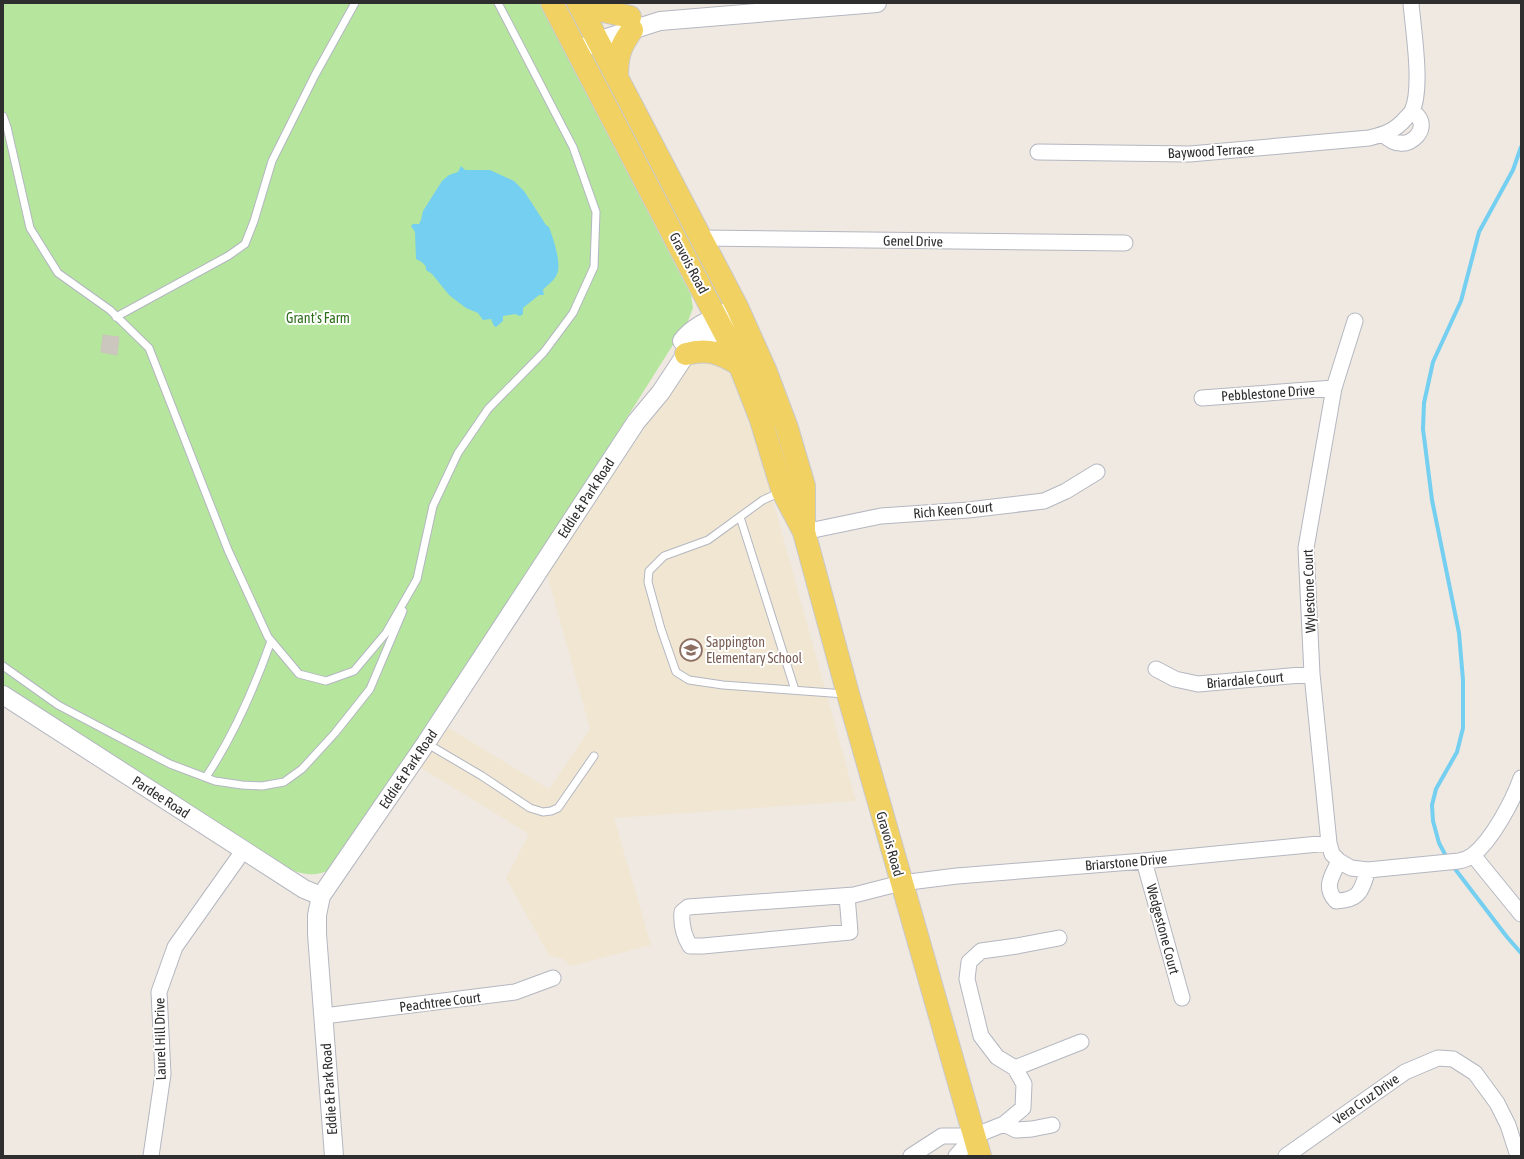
<svg xmlns="http://www.w3.org/2000/svg" width="1524" height="1159" viewBox="0 0 1524 1159" font-family="'Asap Condensed',sans-serif">
  <style>
    .education { fill: #f0e6d1 }
    .green { fill: #b6e59e }
    .water { fill: #75cff0 }
    .lines { fill: none; stroke-linecap: round; stroke-linejoin: round }
    .stream { stroke: #75cff0; stroke-width: 4 }
    .building { fill: #cbc7bf; stroke: #cbc5ba }
    .service-casing { stroke: #b4b7c1; stroke-width: 9 }
    .minor-casing { stroke: #b4b7c1; stroke-width: 17 }
    .tertiary-casing { stroke: #b4b7c1; stroke-width: 20 }
    .primary-casing { stroke: #c9c9c9; stroke-width: 24 }
    .service { stroke: #fff; stroke-width: 7 }
    .minor { stroke: #fff; stroke-width: 15 }
    .tertiary { stroke: #fff; stroke-width: 18 }
    .primary { stroke: #f2d163; stroke-width: 22 }
    .labels { text-anchor: middle; stroke-width: 4; stroke-linejoin: round; paint-order: stroke }
    .street-label { font-size: 14px; fill: #2e2e2e; stroke: #fff }
    .park-label { font-size: 14px; fill: #2c6e1b; stroke: #fff }
    .education-label { font-size: 14px; fill: #785e54; stroke: #fff; text-anchor: start }
  </style>
  <rect width="100%" height="100%" fill="#efe9e1"/>
  <path class="education" d="M690 360 719 363 730 373 759 450 856 801 614 818 651 945 571 966 563 959 549 955 506 878 529 834 418 766 447 727 549 789 590 729 547 574Z"/>
  <path class="green" d="M3 3H539L691 295 693 308 688 321 525 579 405 762 331 869C315 878 302 874 286 868L3 687Z"/>
  <path class="water" d="M461 166 465 170H490L514 181 524 191 546 225 549 227C553 238 563 266 556 276 553 282 547 285 543 290L544 295H539L523 308V314L520 316 515 314 503 316V321L496 327 494 326 491 319 483 320 478 313 466 308 449 295 432 274 426 270C427 264 420 261 416 259L415 232 411 226 413 224H419L421 220 423 211 442 181 449 175 458 172Z"/>
  <g class="lines">
    <path class="stream" d="M1447 858 1439 843 1433 821 1432 805 1436 789 1457 752 1463 728V680L1459 633 1432 500 1423 429 1424 403 1433 362 1461 301 1479 232 1513 170 1521 147
      M1452 865 1507 937 1521 953"/>
  </g>
  <path class="building" d="M103 335 119 337 117 355 101 352Z"/>
  <g class="lines">
    <g class="service-casing">
      <path id="service" d="M3 116 7 127 30 228 58 273 110 310 149 348 228 550 268 637 299 674 326 681 354 671 386 633 417 579 433 506 458 453 488 409 544 352 573 313 594 267 596 212 573 147 498 3
        M116 317 228 256 245 244 254 221 272 161 315 75 355 3
        M781 492 763 500 708 540 664 556 649 571 648 582 661 629 676 672 689 680 723 685 845 694
        M740 517 795 690
        M3 666 58 705 170 764 215 781 242 785 262 786 284 782 302 769 335 733 370 689 403 611
        M426 743 482 776 530 808 543 812 551 811 558 808 594 756
        M206 777C234 735 254 689 271 641"/>
    </g>
    <g class="minor-casing">
      <path id="minor" d="M1383 134C1388 139 1393 143 1400 143 1412 145 1427 130 1419 118 1418 115 1414 113 1412 111
        M1038 152 1190 154 1369 138C1385 134 1395 131 1406 118 1408 116 1411 113 1412 111 1423 88 1413 29 1411 3
        M701 238 1125 243
        M1355 321 1334 388 1306 548 1312 674 1329 843 1332 854 1339 861 1351 868 1368 870 1459 861C1464 860 1469 858 1473 855 1492 840 1513 801 1521 778
        M1202 398 1334 388
        M804 532 881 516 968 510 1044 501 1066 491 1097 472
        M1156 669 1175 679 1198 684 1312 674
        M1473 855 1521 914
        M1144 861 1182 998
        M1339 861C1332 876 1323 887 1336 901 1360 900 1361 891 1368 870
        M847 896 850 932 703 946H690C684 936 681 923 682 912L688 907 854 895 901 883 957 876 1144 861 1329 843
        M324 1016 515 992 553 978
        M1015 1068 997 1057 981 1036 967 979 969 962 981 951 1017 946 1059 938
        M1004 1124 1016 1130 1032 1129 1052 1125
        M151 1156 163 1074 159 992 175 947 243 851
        M911 1156 942 1136H974
        M956 1156 974 1136 1004 1124 1023 1108 1024 1084 1015 1068 1081 1042
        M1286 1156 1405 1072 1438 1058 1453 1059 1475 1073 1497 1103 1508 1125 1518 1156"/>
    </g>
    <g class="tertiary-casing">
      <path id="tertiary" d="M585 47 597 41 660 21 877 3
        M682 341C693 326 712 319 729 311
        M3 695 304 889 321 896
        M334 1156 317 934V915L321 896 426 743 636 422 661 392 686 354 698 341 735 323"/>
    </g>
    <g class="primary-casing">
      <path id="primary" d="M552 3 735 353 761 420 783 492 804 532 848 694 980 1156
        M578 3 737 307 766 372 787 428 804 486V529
        M586 3 604 11 630 17
        M617 78C617 57 619 48 632 30
        M686 354C708 348 721 353 740 365"/>
    </g>
    <use href="#service" class="service"/>
    <use href="#minor" class="minor"/>
    <use href="#tertiary" class="tertiary"/>
    <use href="#primary" class="primary"/>
  </g>
  <defs>
    <g id="school-ring" transform="scale(1.15)"><circle r="9.5" fill="#fff" stroke="#8d6e63" stroke-width="1.5"/><path d="M0-5L7-2L0 1L-7-2ZM-4 1L0 2.5L4 1V4Q0 6-4 4Z" fill="#8d6e63"/></g>
  </defs>
  <g fill-rule="evenodd">
    <use href="#school-ring" x="691" y="650"/>
  </g>
  <g class="labels">
    <g class="street-label">
      <text transform="translate(1211 151) rotate(-3)" y="5">Baywood Terrace</text>
      <text transform="translate(913 241) rotate(1)" y="5">Genel Drive</text>
      <text transform="translate(689 263) rotate(62)" y="5">Gravois Road</text>
      <text transform="translate(1268 393) rotate(-4)" y="5">Pebblestone Drive</text>
      <text transform="translate(586 498) rotate(-57)" y="5">Eddie &amp; Park Road</text>
      <text transform="translate(953 510) rotate(-5)" y="5">Rich Keen Court</text>
      <text transform="translate(1309 591) rotate(-92)" y="5">Wylestone Court</text>
      <text transform="translate(1245 680) rotate(-5)" y="5">Briardale Court</text>
      <text transform="translate(408 769) rotate(-56)" y="5">Eddie &amp; Park Road</text>
      <text transform="translate(161 797) rotate(33)" y="5">Pardee Road</text>
      <text transform="translate(890 844) rotate(74)" y="5">Gravois Road</text>
      <text transform="translate(1126 862) rotate(-5)" y="5">Briarstone Drive</text>
      <text transform="translate(1163 929) rotate(75)" y="5">Wedgestone Court</text>
      <text transform="translate(440 1002) rotate(-7)" y="5">Peachtree Court</text>
      <text transform="translate(160 1039) rotate(-91)" y="5">Laurel Hill Drive</text>
      <text transform="translate(329 1089) rotate(-94)" y="5">Eddie &amp; Park Road</text>
      <text transform="translate(1366 1099) rotate(-35)" y="5">Vera Cruz Drive</text>
    </g>
    <g class="park-label">
      <text x="318" y="323">Grant's Farm</text>
    </g>
    <g class="education-label">
      <text x="706" y="647">Sappington<tspan x="706" dy="16">Elementary School</tspan></text>
    </g>
  </g>
  <rect width="1524" height="1159" fill="none" stroke="#2e2e2e" stroke-width="8"/>
</svg>
